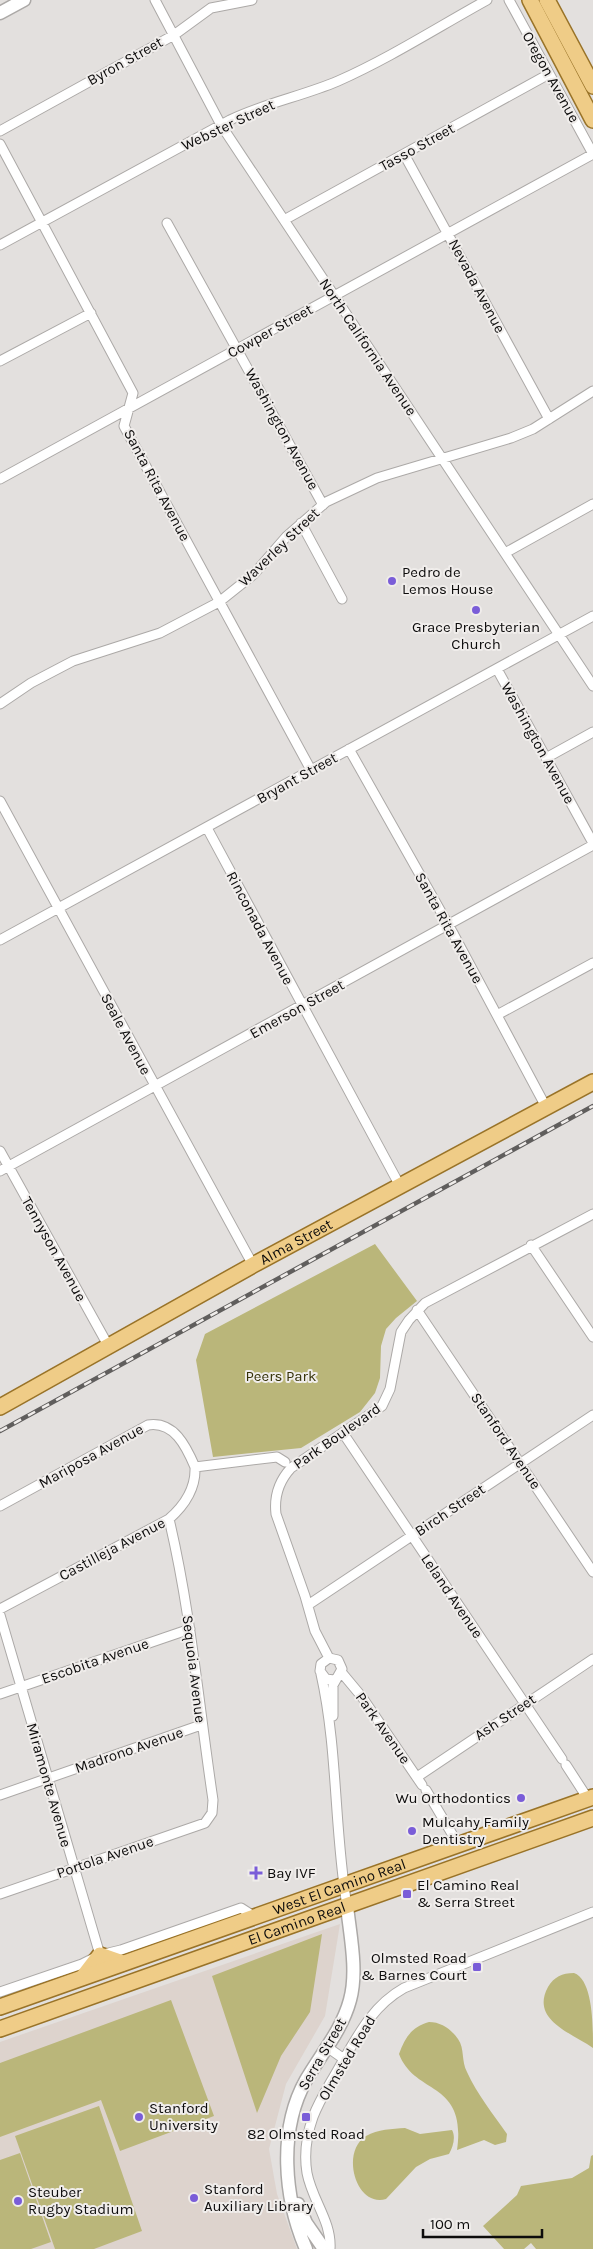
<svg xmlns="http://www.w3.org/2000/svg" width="593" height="2249" viewBox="0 0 593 2249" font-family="Karla,sans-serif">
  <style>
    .built { fill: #ddd3cd }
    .green { fill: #bab67a }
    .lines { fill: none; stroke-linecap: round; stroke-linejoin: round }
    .street-casing { stroke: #aca9a7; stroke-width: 11 }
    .secondary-casing { stroke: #aca9a7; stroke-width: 15 }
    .primary-casing { stroke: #997328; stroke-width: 18 }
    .street { stroke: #fff; stroke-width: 9 }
    .secondary { stroke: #fff; stroke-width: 12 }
    .primary { stroke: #efcc87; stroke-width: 15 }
    .rail-casing { stroke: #605e5d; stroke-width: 4.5 }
    .rail { stroke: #f0edeb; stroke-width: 2.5; stroke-dasharray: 8; stroke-linecap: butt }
    .poi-dot { fill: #7a5dd8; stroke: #f0edeb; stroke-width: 2 }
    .labels { text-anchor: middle; stroke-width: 4; stroke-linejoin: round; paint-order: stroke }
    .street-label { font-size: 15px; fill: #0d0c0c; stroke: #f0edeb }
    .poi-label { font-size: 15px; fill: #0d0c0c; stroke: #f0edeb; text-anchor: start }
    .park-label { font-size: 15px; fill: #353207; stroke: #f0edeb }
  </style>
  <rect width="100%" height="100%" fill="#e3e0de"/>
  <path class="built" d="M340 1924 325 2016 286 2084 269 2149 277 2194 297 2249H0V2042Z"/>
  <path class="green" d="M375 1244 417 1301 396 1318 386 1329 381 1346 380 1378 375 1393 360 1412 301 1448 213 1457 196 1360 205 1334Z
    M322 1934 310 2012 281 2056 257 2113 212 1976Z
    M574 1973C593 1980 593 2025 593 2048 572 2033 530 2020 548 1987 554 1977 562 1973 574 1973Z
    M171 2000 214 2116 120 2151 101 2100 0 2137V2063Z
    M429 2022C441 2022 451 2029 458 2039 465 2049 461 2061 467 2072 477 2094 493 2114 507 2134L506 2142 495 2145 484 2140 457 2150C467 2080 415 2096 399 2054 405 2038 411 2027 429 2022Z
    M99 2106 142 2231 94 2249H55L15 2136Z
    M405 2128 420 2134 452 2130C456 2137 453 2147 449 2154L430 2159 416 2167 386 2199C356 2208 340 2152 366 2136 378 2129 392 2129 405 2128Z
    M20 2153 51 2242 31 2249H0V2160Z
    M593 2155V2249H536L531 2243 524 2249H504L483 2226 517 2195 521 2186 572 2178 589 2168 591 2156Z"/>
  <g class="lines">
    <g class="street-casing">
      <path id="street" d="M155 0 221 125 593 686
        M509 0 593 154
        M0 131 174 35 211 8 252 0
        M0 144 133 393 124 426 311 770
        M404 154 549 419
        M284 220 549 74
        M167 223 323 505
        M0 245 230 120C265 103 303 96 338 81 390 58 438 27 487 0
        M0 361 91 313
        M0 479 593 154
        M301 523 342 599
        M505 553 593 504
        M497 669 593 843
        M0 704 31 683 73 661 160 633 219 602 254 574 286 537 326 502 377 478 511 438 533 429 593 391
        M349 749 454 935 546 1107
        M546 758 593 732
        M0 801 253 1265
        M207 828 400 1186
        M0 940 593 616
        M497 1015 593 963
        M0 1151 109 1347
        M0 1171 593 845
        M531 1245 593 1337
        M417 1310 593 1572
        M343 1433 562 1759
        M0 1506 148 1425C174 1421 186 1446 195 1467
        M308 1605 593 1415
        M0 1609 169 1519C185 1505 196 1489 195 1467L277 1457 285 1462
        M0 1615 100 1955
        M329 1658 315 1631 305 1596 276 1514C274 1497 279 1481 291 1468L382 1406 390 1389 401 1332 409 1320 425 1303 593 1214
        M342 1673 362 1697 422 1785
        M321 1674C338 1750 334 1829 347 1906
        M0 1694 190 1629
        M333 1716V1685L342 1669 338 1660 329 1658 321 1664 320 1671 326 1679 334 1680
        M566 1765 588 1799
        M417 1777 593 1659
        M426 1790 458 1844
        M0 1795 201 1725
        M0 1894 205 1823 212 1813 213 1800C199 1707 191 1612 169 1519
        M0 1992 82 1964 100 1955 121 1950 241 1908 255 1917
        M327 2047 344 2059
        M330 2249C332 2222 312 2200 307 2173 304 2155 307 2134 313 2117 319 2101 328 2087 336 2073 355 2041 370 2007 404 1988L593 1912"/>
    </g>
    <g class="secondary-casing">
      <path id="secondary" d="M0 13 24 0
        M298 2204 306 2223 324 2249
        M306 2249C284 2198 278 2130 306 2080 321 2054 342 2030 350 2000 358 1971 350 1935 347 1906"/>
    </g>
    <g class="primary-casing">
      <g id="primary">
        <path d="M530 0 593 120"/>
        <path d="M547 0 593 86"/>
        <path id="s1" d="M0 1407 253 1265 593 1082"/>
        <path d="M83 1977 100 1955 123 1963"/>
        <path id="s2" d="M0 2007 593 1797"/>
        <path id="s3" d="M0 2029 593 1818"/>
      </g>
    </g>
    <use href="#street" class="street"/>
    <use href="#secondary" class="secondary"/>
    <use href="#primary" class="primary"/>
    <g class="rail-casing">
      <path id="rail" d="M0 1431 593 1106"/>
    </g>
    <use href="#rail" class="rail"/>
  </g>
  <g class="poi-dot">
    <circle cx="392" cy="581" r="5"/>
    <circle cx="476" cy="610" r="5"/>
    <circle cx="521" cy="1798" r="5"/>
    <circle cx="412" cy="1831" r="5"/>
    <path d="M253.5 1865.5h5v5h5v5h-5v5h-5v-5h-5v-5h5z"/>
    <rect x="402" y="1889" width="10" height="10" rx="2.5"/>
    <rect x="472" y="1962" width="10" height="10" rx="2.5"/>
    <circle cx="139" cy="2117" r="5"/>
    <rect x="301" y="2112" width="10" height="10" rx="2.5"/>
    <circle cx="194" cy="2198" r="5"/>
    <circle cx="18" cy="2201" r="5"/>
  </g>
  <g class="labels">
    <g class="street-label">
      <text transform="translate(125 61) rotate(-29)" y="5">Byron Street</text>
      <text transform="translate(551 77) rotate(61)" y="5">Oregon Avenue</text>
      <text transform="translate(228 125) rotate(-25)" y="5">Webster Street</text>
      <text transform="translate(417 147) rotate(-29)" y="5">Tasso Street</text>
      <text transform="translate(477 286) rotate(62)" y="5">Nevada Avenue</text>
      <text transform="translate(270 331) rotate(-29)" y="5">Cowper Street</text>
      <text transform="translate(368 347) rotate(56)" y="5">North California Avenue</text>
      <text transform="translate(282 429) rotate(61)" y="5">Washington Avenue</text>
      <text transform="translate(157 485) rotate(62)" y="5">Santa Rita Avenue</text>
      <text transform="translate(279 547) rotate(-44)" y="5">Waverley Street</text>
      <text transform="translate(538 743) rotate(61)" y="5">Washington Avenue</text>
      <text transform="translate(297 778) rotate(-29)" y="5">Bryant Street</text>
      <text transform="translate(260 928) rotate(62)" y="5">Rinconada Avenue</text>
      <text transform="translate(449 928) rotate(61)" y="5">Santa Rita Avenue</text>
      <text transform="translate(297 1009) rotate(-29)" y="5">Emerson Street</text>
      <text transform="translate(126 1034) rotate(62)" y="5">Seale Avenue</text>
      <text dy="5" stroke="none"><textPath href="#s1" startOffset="339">Alma Street</textPath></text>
      <text transform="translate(54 1249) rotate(61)" y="5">Tennyson Avenue</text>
      <text transform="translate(337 1436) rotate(-35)" y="5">Park Boulevard</text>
      <text transform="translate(506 1441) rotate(56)" y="5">Stanford Avenue</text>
      <text transform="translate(91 1456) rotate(-29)" y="5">Mariposa Avenue</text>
      <text transform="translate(450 1510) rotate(-34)" y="5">Birch Street</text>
      <text transform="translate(112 1549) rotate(-28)" y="5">Castilleja Avenue</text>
      <text transform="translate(452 1596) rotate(56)" y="5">Leland Avenue</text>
      <text transform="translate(95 1661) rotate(-19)" y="5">Escobita Avenue</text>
      <text transform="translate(194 1669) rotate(83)" y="5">Sequoia Avenue</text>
      <text transform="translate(505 1717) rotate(-34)" y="5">Ash Street</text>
      <text transform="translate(383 1728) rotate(55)" y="5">Park Avenue</text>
      <text transform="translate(129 1750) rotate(-19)" y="5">Madrono Avenue</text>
      <text transform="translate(49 1785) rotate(74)" y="5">Miramonte Avenue</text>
      <text transform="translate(105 1857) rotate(-19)" y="5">Portola Avenue</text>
      <text dy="5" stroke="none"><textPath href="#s2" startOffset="360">West El Camino Real</textPath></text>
      <text dy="5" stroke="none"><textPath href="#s3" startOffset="315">El Camino Real</textPath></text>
      <text transform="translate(322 2054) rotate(-60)" y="5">Serra Street</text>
      <text transform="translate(347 2058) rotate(-59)" y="5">Olmsted Road</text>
    </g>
    <g class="poi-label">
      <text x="402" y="577">Pedro de<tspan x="402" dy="17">Lemos House</tspan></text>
      <text x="476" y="632" text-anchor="middle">Grace Presbyterian<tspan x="476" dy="17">Church</tspan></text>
      <text x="511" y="1803" text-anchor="end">Wu Orthodontics</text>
      <text x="422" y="1827">Mulcahy Family<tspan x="422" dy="17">Dentistry</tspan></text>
      <text x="267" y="1878">Bay IVF</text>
      <text x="417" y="1890">El Camino Real<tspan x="417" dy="17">&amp; Serra Street</tspan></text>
      <text x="467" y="1963" text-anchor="end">Olmsted Road<tspan x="467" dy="17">&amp; Barnes Court</tspan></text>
      <text x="149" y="2113">Stanford<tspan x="149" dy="17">University</tspan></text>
      <text x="306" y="2139" text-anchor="middle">82 Olmsted Road</text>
      <text x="204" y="2194">Stanford<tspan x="204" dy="17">Auxiliary Library</tspan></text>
      <text x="28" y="2197">Steuber<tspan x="28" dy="17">Rugby Stadium</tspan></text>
    </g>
    <g class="park-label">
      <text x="281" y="1381">Peers Park</text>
    </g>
  </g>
  <path d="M423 2229v8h119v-8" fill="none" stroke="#0d0c0c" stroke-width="2.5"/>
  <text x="430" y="2229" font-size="15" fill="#0d0c0c" stroke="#f0edeb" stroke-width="4" paint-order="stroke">100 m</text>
</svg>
